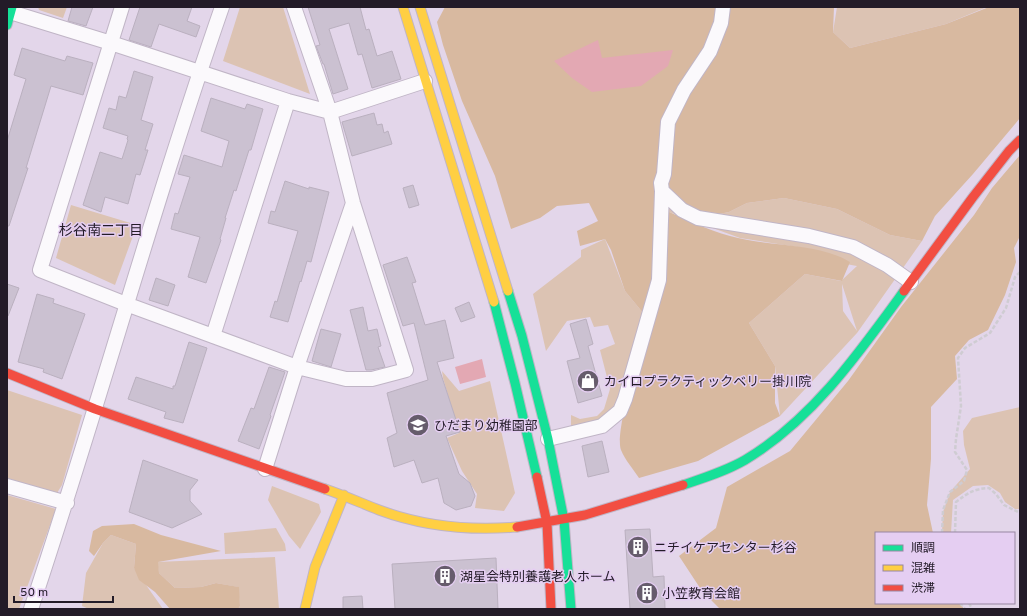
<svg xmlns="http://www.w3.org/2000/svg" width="1027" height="616" viewBox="0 0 1027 616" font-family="Overpass,'Noto Sans JP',sans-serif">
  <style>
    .green { fill: #dcc3b3; fill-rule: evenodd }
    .forest { fill: #d8b9a0 }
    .water { fill: #e3a8b3 }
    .building { fill: #cbc1d1; stroke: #bab0bf }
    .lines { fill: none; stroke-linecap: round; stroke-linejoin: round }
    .street-casing { stroke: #c0b5c6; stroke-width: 16 }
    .fast-casing { stroke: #c0b5c6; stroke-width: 11 }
    .slow-casing { stroke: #c0b5c6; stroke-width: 11 }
    .jam-casing { stroke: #c0b5c6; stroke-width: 11 }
    .path { stroke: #cfccd2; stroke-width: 2.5; stroke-dasharray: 4 2; stroke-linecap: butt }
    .street { stroke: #fbf9fc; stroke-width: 14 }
    .fast { stroke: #16e098; stroke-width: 9 }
    .slow { stroke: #ffcf43; stroke-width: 9 }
    .jam { stroke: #f24e42; stroke-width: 9 }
    .labels { text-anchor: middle; stroke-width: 3; stroke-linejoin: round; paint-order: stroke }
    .poi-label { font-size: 13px; fill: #231b28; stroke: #e5cef2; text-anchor: start }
    .neighbourhood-label { font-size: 14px; fill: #231b28; stroke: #e5cef2 }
  </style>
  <rect width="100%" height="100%" fill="#e3d6ea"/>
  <path class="green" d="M38 7H67L63 18 39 10Z
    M240 7H283L310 94 223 61Z
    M837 7H987L946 24 850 48 833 32Z
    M784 198 837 209 890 235 922 241 857 333 780 416 775 366 749 323 805 274 841 281 857 266 835 262 810 249 740 238 661 209 673 201 698 211 719 214 729 212 747 203ZM842 284 857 331 843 311Z
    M71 205 137 225 115 285 56 258Z
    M605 239 625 291 648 319 641 344 621 386 619 404 611 419 571 429V415L580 419 597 416 604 409 610 389 600 350 615 344 608 325 594 327 590 317 567 321 546 351 533 294 581 257V250Z
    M442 371 459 391 490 381 515 493 504 511 475 508 477 494 462 471 447 438 459 433 443 378Z
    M7 390 82 415 62 485 57 493 7 478Z
    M1020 407V509H1015L1005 502 1000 493 988 485 973 486 953 500 951 533H942L943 512 950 492 970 469 964 445 963 431 972 418Z
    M272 486 319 504 321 512 300 549 289 536 268 500Z
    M7 495 56 509 19 609H7Z
    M276 528 285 544 286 551 225 554 224 533Z
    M111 535 136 544 134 568 163 609H89L82 606 86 573 103 543Z
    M275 557 279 609H238L240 606 238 587 216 583 201 587 175 588 159 573 157 562Z"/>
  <path class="forest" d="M445 7H834L833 32 850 48 946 24 989 7H1020V118L973 174 935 216 922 241 890 235 837 209 784 198 747 203 729 212 719 214 698 211 677 201 662 209C684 218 707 230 730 236 767 247 817 242 850 262L842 281 805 274 749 323 775 366V403L780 416 698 461 639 478C634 470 625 460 621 450 614 434 642 340 648 319L625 291 611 250 605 239 580 246 577 231 598 221 589 203 557 206 540 218 511 229 495 176 462 101 443 45 437 22Z
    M1020 155V236L1014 248 1016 262 1005 295 988 330 969 340 955 356 957 379 931 407V459L927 505 933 533H876V603H960L964 609H720L702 591 679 556 716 528 727 487 790 451 848 381 901 307 974 215 992 188Z
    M134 524 161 535 221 551 158 562 159 573 175 588 201 587 216 583 239 587 240 606 238 609H170L155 592 139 580 134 568 136 544 111 535 103 543 94 556 89 551 93 531 102 526Z"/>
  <path class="water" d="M598 40 602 58 673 50 668 66 641 86 592 92 572 78 554 61Z
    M482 359 486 377 460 384 455 367Z"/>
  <path class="building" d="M72 7H93L86 26 68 21Z
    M140 7H192L187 21 200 26 196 37 159 24 151 47 129 40Z
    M308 7H360L366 30 369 29 377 56 392 51 401 79 372 88 362 54 358 55 349 23 329 29 348 89 333 94 324 64H323L316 46 320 45Z
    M22 48 65 61 67 56 93 63 83 95 51 86 26 168H28L9 226H7V141L26 79 14 75Z
    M134 71 153 77 141 120 153 124 145 150H148L140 175 136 174 128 204 105 197 101 212 83 205 100 152 122 159 128 140 127 139 128 136 103 128 109 108 116 110 119 96 126 98Z
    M211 98 245 109 247 104 263 109 251 150H249L236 191 234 190 225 218H226L220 239 221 240 206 283 188 277 200 237 171 229 175 213 178 214 190 177 178 174 184 155 222 167 229 141 201 131Z
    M374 113 377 125 382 124 384 133 388 131 392 144 352 156 342 122Z
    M285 181 309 189V187L329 192 311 262 307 261 301 282 300 281 288 322 270 317 275 301 277 302 298 231 268 223 271 211 275 212Z
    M413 185 419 205 409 208 403 188Z
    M407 257 416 282 412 283 425 325 445 320 454 358 437 362 460 432 446 436 459 474 470 483 475 496 471 506 456 510 444 503 438 478 422 483 414 460 394 467 387 438 397 433 387 393 428 380 414 323 403 326 383 265Z
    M156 278 175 285 168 306 149 300Z
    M7 284 19 288 8 316H7Z
    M37 294 54 299 53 303 85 314 62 379 43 372 44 369 18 362Z
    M469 302 475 317 461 322 455 308Z
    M363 307 368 331 377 329 381 346 378 347 385 367 371 370H366L350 310Z
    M586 319 593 344 588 346 602 396 578 403 567 361 580 358 570 324Z
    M321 329 341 334 331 367 312 361Z
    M189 342 207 348 183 423 164 418 166 412 128 399 136 377 173 389V386H175Z
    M269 367 285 372 270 415 271 416 259 449 238 441 251 408 254 409Z
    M602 441 609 472 588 477 582 446Z
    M143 460 198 480 190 490V501L202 514 172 528 129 512Z
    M650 529 653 577 664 576 665 609H630L625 530Z
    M496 558 498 609H395L392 564Z
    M362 596 363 609H343V597Z"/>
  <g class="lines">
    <g class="street-casing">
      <path id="street" d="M122 7 40 270 126 304 297 367 346 379H372L406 370 353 203 330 112 294 7
        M723 7 721 23 710 51 684 90 668 122 664 174 661 183 662 191 682 210 698 218 809 236 853 247 887 265 911 282
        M7 11 111 43 288 101 330 112 425 81
        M213 336 288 101
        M548 439 602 426 620 411 625 399 659 280 662 191
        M265 469 297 367 353 203
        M7 486 67 503
        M31 609C98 409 153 206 222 7"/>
    </g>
    <g class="fast-casing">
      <path id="fast" d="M7 25 12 7
        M508 291 522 336 548 439 564 520 571 609
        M494 302 515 383 537 477
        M683 485C704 478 726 471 745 460 812 420 859 353 904 291"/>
    </g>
    <g class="slow-casing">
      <path id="slow" d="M403 7 494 302
        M420 7 508 291
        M325 489C343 495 361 503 379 510 425 527 469 531 517 527
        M305 609 315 567 344 495"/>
    </g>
    <g class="jam-casing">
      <path id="jam" d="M904 291 973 197 1009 151 1020 140
        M7 373 95 409 325 489
        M537 477 547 523 551 609
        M517 527 585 515 683 485"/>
    </g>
    <path class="path" d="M942 533 943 510 950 492 964 481 967 470 955 452 956 439 961 406 958 358 965 348 990 333 1006 308 1015 277 1020 272
      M955 533 956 502C968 493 973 489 989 488L996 494 1004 505 1020 513
      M960 603 965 609
      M969 603 972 609"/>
    <use href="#street" class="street"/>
    <use href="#fast" class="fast"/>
    <use href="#slow" class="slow"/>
    <use href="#jam" class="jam"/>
  </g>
  <defs>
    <g id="shop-disc" transform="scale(1.15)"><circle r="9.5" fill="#665c6c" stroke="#e5cef2"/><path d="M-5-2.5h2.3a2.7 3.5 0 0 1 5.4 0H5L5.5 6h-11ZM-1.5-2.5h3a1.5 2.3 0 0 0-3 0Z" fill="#fff"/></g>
    <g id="school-disc" transform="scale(1.15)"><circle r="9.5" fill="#665c6c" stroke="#e5cef2"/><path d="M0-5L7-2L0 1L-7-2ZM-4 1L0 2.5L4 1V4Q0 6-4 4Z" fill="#fff"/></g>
    <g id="building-disc" transform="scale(1.15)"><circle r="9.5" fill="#665c6c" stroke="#e5cef2"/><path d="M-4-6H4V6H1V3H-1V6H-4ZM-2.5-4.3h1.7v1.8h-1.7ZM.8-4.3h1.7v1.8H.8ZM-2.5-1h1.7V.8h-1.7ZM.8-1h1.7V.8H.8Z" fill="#fff"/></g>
  </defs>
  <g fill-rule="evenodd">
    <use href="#shop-disc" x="588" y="381"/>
    <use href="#school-disc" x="418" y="425"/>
    <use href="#building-disc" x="638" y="547"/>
    <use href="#building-disc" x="445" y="576"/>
    <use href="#building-disc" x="647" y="593"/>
  </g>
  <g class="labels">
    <g class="poi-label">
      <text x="604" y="386">カイロプラクティックベリー掛川院</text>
      <text x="434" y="430">ひだまり幼稚園部</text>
      <text x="654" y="552">ニチイケアセンター杉谷</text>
      <text x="460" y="581">湖星会特別養護老人ホーム</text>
      <text x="662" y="598">小笠教育会館</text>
    </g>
    <g class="neighbourhood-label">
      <text x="101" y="235">杉谷南二丁目</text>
    </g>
  </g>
  <rect width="1027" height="616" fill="none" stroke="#231b28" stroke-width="16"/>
  <rect x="875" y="532" width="140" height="72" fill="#e5cef2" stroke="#9786a1"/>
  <rect x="883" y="545" width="20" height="6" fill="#16e098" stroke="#9786a1"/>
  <text x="911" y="552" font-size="12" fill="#231b28">順調</text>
  <rect x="883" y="565" width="20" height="6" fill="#ffcf43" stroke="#9786a1"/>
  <text x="911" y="572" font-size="12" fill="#231b28">混雑</text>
  <rect x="883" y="585" width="20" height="6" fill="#f24e42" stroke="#9786a1"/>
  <text x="911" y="592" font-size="12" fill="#231b28">渋滞</text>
  <path d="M14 596v6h99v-6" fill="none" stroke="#231b28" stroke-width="2"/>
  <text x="20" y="596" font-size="12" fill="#231b28" stroke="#e5cef2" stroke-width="3" paint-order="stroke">50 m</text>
</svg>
